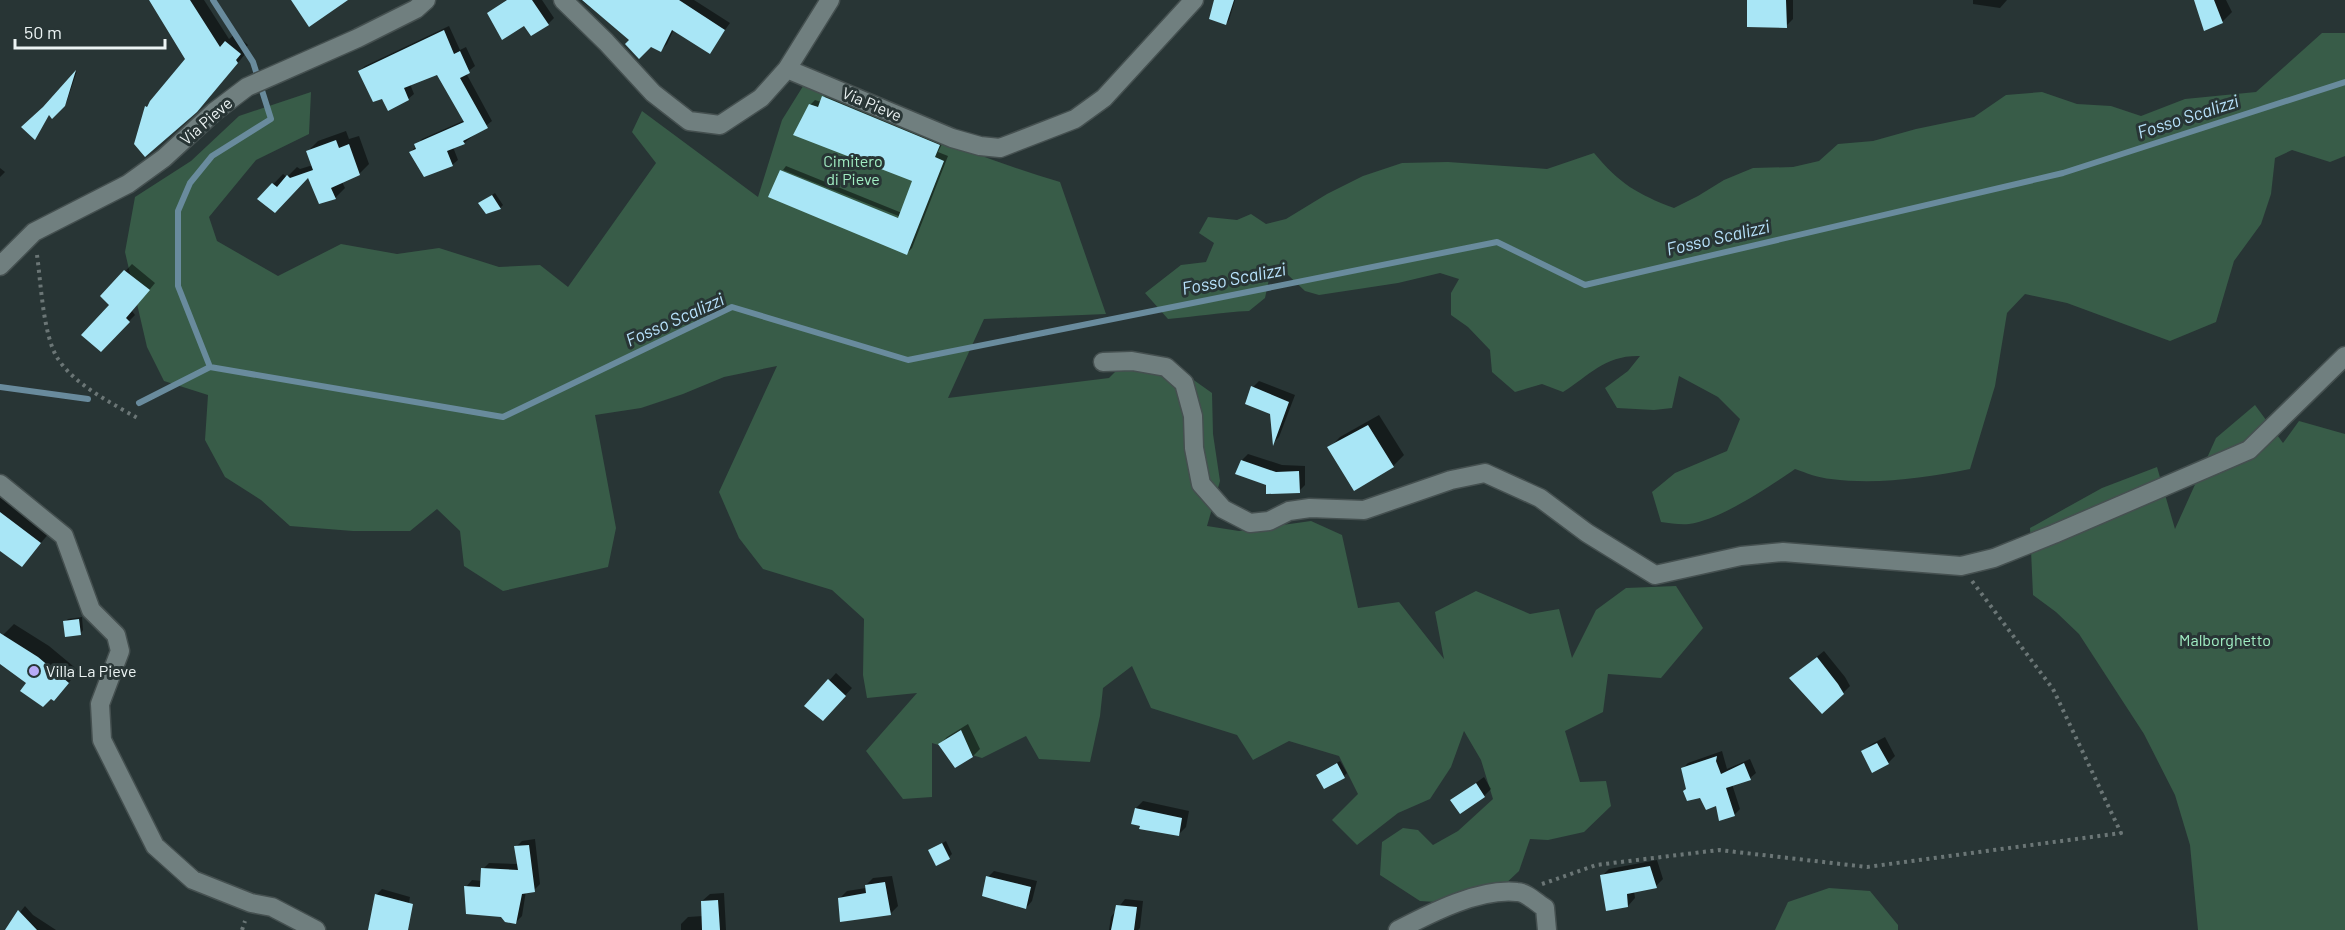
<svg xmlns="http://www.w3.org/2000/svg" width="2345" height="930" viewBox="0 0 2345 930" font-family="Barlow,sans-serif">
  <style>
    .green { fill: #385c48 }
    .shadow { fill: #0007 }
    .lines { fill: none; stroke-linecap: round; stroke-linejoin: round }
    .stream { stroke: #698b9d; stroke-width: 6 }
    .building { fill: #a9e6f6 }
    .minor-casing { stroke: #455050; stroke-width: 21 }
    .path { stroke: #6b7676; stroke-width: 4; stroke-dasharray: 3 4.5; stroke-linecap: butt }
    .minor { stroke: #707f7f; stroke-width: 18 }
    .poi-dot { fill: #b8abf7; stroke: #283535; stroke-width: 2 }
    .labels { text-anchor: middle; stroke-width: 6; stroke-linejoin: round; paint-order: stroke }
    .street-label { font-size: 16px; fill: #ecf4f4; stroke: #283535 }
    .park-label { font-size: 16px; fill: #a1edc3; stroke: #283535 }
    .poi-label { font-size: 16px; fill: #ecf4f4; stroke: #283535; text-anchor: start }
    .water-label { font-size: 18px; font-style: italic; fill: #b8e2fc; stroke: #283535 }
  </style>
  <rect width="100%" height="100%" fill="#283535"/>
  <path class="green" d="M2322 33H2345V156L2330 162 2292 150 2275 158 2271 194 2261 224 2234 261 2216 322 2170 341 2067 303 2025 294 2007 313 1995 386 1970 469C1925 478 1876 485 1831 479 1819 478 1806 473 1795 469 1769 487 1720 520 1689 524 1680 525 1670 523 1661 522L1652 492 1675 473 1727 451 1740 419 1718 397 1679 376 1672 408 1654 410 1617 408 1605 388 1628 371 1640 356C1605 355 1590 375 1563 392L1542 384 1515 392 1492 372 1490 350 1468 327 1451 315V293L1459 279 1440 273 1398 283 1319 295 1305 291 1287 274 1269 279 1265 298 1249 311C1221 312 1195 317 1168 319L1145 293 1181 265 1206 262 1214 243 1199 233 1208 217 1237 220 1251 214 1266 224 1286 219 1327 194 1363 176 1402 163 1448 162 1547 169 1594 153C1620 184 1637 194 1674 208L1698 196 1724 180 1753 168 1793 167 1819 161 1838 144 1873 141 1916 129 1974 117 2006 95 2042 92 2077 104 2111 106 2141 116 2185 99 2256 92Z
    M805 83C889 119 972 156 1060 182L1106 314 984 319 948 398 1109 378 1130 357 1174 366 1212 393 1213 434 1220 481 1207 526 1239 531 1311 521 1342 535 1358 608 1399 602 1444 659 1435 612 1476 591 1530 614 1559 609 1572 658 1596 610 1626 588 1676 586 1703 628 1661 678 1608 674 1603 712 1565 731 1580 782 1606 781 1611 806 1584 832 1548 840 1530 839 1519 871 1483 905 1420 901 1380 875 1382 842 1403 828 1418 830 1433 845 1458 831 1493 799 1481 760 1464 731 1451 767 1430 799 1398 813 1357 845 1332 820 1358 794 1339 756 1289 741 1253 760 1237 735 1151 708 1132 666 1103 688 1100 716 1090 762 1039 759 1026 736 982 758 932 743V797L903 799 866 751 917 693 867 698 863 675 864 619 832 590 763 569 739 538 719 492 777 366 724 377 683 394 641 408 595 415 616 528 608 567 503 591 464 566 460 531 437 509 410 531H353L290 526 261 500 225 477 205 440 208 395 164 381 147 347 125 252 135 197 191 161 239 116 311 92 309 134 256 160 209 217 217 241 278 276 341 244 397 254 439 248 499 267 540 265 568 287 656 163 632 132 642 111 758 197 782 120Z
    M2255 405 2283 443 2299 421 2345 434V930H2198L2190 845 2175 795 2144 734 2079 634 2056 612 2033 595 2030 528 2102 488 2157 467 2175 529 2216 438Z
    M1829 888 1870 891 1898 925V930H1775L1788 902Z"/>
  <path class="shadow" d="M151 0H204L229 39 235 34 248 45 243 51 246 53 206 101 146 155V107L187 59Z
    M506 0H542L554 18 548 24H524L489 13Z
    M581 0H694L730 23 709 52 674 29 667 44 661 50 631 40Z
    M1216 0H1235L1229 20 1226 23Z
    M1749 0H1793V19L1786 26Z
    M1973 0H2007L2000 8 1973 4Z
    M2195 0H2226L2232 12 2223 21 2205 29Z
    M449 26 460 50 466 47 475 66 466 73 492 121 464 143 453 147 458 160 452 165 411 152 422 139 465 120 438 73 410 84 414 94 408 99 383 97 359 71 365 66Z
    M77 71 67 101 53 117 50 113 35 138 46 106Z
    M828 92 944 140 938 152 948 156 912 248 907 253 906 219 783 170 786 166 902 213 914 180 810 105 815 100 821 102Z
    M346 131 349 139 359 136 369 164 359 174 342 182 345 188 335 198 309 175 259 199 283 174 287 177 297 167 300 169 313 165 308 151 318 141Z
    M0 168 5 172 0 177Z
    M495 193 503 205 500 208 480 203Z
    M132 264 155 283 132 311 135 315 101 350 111 305 102 296Z
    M1259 381 1295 395 1279 437 1274 442 1271 413 1253 387Z
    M1379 415 1404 455 1393 466 1329 448 1340 437Z
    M1248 454 1282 465 1305 466V485L1299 491 1267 484 1242 460Z
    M3 495 51 531 22 565 0 549V498Z
    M82 617 83 630 80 634 65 622 68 619Z
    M14 624 49 646 79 671 54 699 0 662V638Z
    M1824 651 1845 677 1850 686 1843 693 1798 672Z
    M836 673 852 688 830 712 806 706Z
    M968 724 980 749 973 756 955 766 940 744 947 737Z
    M1885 737 1895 756 1888 763 1863 752 1870 745Z
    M1722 751 1727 769 1750 759 1756 773 1750 778 1732 784 1740 809 1734 815 1687 788 1682 769 1688 763Z
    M1340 761 1347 773 1344 776 1321 772Z
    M1484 777 1491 789 1484 796 1452 800Z
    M1143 801 1189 811 1186 827 1179 834 1142 825 1136 808Z
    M535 839 540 884 534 890 526 891 522 916 516 922 502 915 466 887 472 880 482 881 483 869 489 863 518 864 516 847 522 841Z
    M946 841 952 854 949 857 930 851Z
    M1657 860 1663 879 1656 886 1634 891 1635 898 1628 906 1602 876 1609 869Z
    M994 871 1037 881 1032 901 1026 908 988 877Z
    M892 876 898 906 891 913 839 899 847 891 866 888V885L873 878Z
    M382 889 410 897 404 930H371L377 894Z
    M724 893 726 930H681V924L688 917 703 916 702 901 710 894Z
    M1125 899 1143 901 1140 928 1138 930H1109L1111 917Z
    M25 906 33 915 56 930H13L9 926Z"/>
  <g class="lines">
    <path class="stream" d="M210 367 178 286V211L190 183 212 156 271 119 253 62 213 0
      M0 387 88 399
      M139 403 210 367 503 417 732 307 908 360 1497 242 1585 285 2063 173 2345 82"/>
  </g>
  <path class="building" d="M149 0H190L220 47 225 41 241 54 236 60 238 63 197 112 145 157 134 144 145 106 147 107 150 101 185 59Z
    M291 0H348L309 27Z
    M507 0H532L549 25 531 36 524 26 502 40 487 13Z
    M582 0H679L725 30 710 54 672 30 661 52 651 47 639 59 625 44 629 40Z
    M1214 0H1234L1226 25 1209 19Z
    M1747 0H1786L1787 28 1747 27Z
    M2194 0H2214L2223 23 2204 31Z
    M444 30 454 54 460 51 470 73 460 78 488 128 463 141 465 144 447 151 453 166 424 177 409 152 416 149 414 144 464 122 437 75 404 88 409 100 388 111 382 99 373 102 358 71Z
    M76 70 65 106 52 119 49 115 35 140 21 127 43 107Z
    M822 96 940 145 935 157 944 161 907 255 768 197 780 170 898 218 912 181 793 135 809 104 818 107Z
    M336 140 339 148 349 144 360 175 331 188 336 199 319 204 308 178 275 213 257 199 272 183 277 187 287 175 290 178 313 170 306 151Z
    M492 195 501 209 486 214 478 203Z
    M124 270 150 290 126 318 130 322 101 352 81 335 109 305 100 296Z
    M1251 386 1289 402 1273 446 1270 414 1245 404Z
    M1368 425 1394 467 1354 491 1327 447Z
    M1241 460 1276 472 1299 471 1300 493 1266 494V485L1235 474Z
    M0 512 41 543 22 567 0 551Z
    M79 619 81 635 65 637 63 621Z
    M0 633 38 657 69 683 54 701 51 699 43 707 20 691 26 683 0 664Z
    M1817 657 1838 684 1844 694 1822 714 1789 678Z
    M828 679 846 696 823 721 804 706Z
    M961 730 973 757 955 768 938 744Z
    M1877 743 1889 764 1872 773 1861 751Z
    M1717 756 1716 761 1721 774 1744 763 1751 780 1726 788 1735 816 1719 821 1716 806 1706 810 1700 798 1687 801 1683 791 1686 789 1681 768Z
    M1337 763 1345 778 1324 789 1316 775Z
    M1476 783 1485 797 1460 814 1450 800Z
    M1135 808 1182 818 1179 836 1139 829 1140 826 1131 824Z
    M942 843 950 859 936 866 928 850Z
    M529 845 535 892 522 894 516 924 505 922 501 917 466 914 464 886 480 887 481 868 518 870 514 846Z
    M1650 866 1657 888 1627 894 1628 907 1606 911 1600 875Z
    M986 876 1031 887 1026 909 982 896Z
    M885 882 891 915 840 922 838 898 866 893 865 885Z
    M375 894 413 904 408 930H368Z
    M718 900 720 930H702L701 901Z
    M1116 905 1137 907 1134 930H1111Z
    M18 910 37 930H5Z"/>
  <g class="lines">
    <g class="minor-casing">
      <path id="minor" d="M563 0 606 42 653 93 689 121 720 125 761 98 787 69 952 138 980 146 1000 148 1075 119 1104 98 1194 0
        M787 69 830 0
        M0 266 34 232 128 184 164 158 214 112 247 87 358 38 416 9 426 0
        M1103 362 1132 361 1166 367 1184 383 1193 416 1194 448 1201 484 1223 509 1250 523 1269 521 1289 511 1310 508 1364 510 1451 480 1485 473 1540 498 1587 533 1655 575 1741 556 1783 552 1961 566 1994 558 2054 534 2249 450 2345 356
        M0 484 64 536 91 610 116 635 120 651 100 704 102 740 155 846 193 880 251 903 272 907 316 930
        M1398 930C1431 913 1479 888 1517 892 1526 892 1537 903 1545 908L1547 930"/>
    </g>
    <path class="path" d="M37 255C41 283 43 336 58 359 76 386 112 403 139 419
      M1542 884 1596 865 1719 850 1867 867 2121 833 2053 689 1972 581
      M242 930 245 921"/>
    <use href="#minor" class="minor"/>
  </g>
  <circle class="poi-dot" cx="34" cy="671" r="6"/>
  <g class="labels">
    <g class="street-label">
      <text transform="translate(872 104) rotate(23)" y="6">Via Pieve</text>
      <text transform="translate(206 121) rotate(-41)" y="6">Via Pieve</text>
    </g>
    <g class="park-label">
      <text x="853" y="167">Cimitero<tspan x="853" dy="18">di Pieve</tspan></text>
      <text x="2225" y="646">Malborghetto</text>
    </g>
    <g class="poi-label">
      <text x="46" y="677">Villa La Pieve</text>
    </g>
    <g class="water-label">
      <text transform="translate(2188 117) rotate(-18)" y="6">Fosso Scalizzi</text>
      <text transform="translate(1718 238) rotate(-13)" y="6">Fosso Scalizzi</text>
      <text transform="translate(1234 279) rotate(-11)" y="6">Fosso Scalizzi</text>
      <text transform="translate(675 320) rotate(-24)" y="6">Fosso Scalizzi</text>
    </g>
  </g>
  <path d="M15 39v9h150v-9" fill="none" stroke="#ecf4f4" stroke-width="3"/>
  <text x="24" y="39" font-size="18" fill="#ecf4f4" stroke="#283535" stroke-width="4.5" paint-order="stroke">50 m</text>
</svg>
